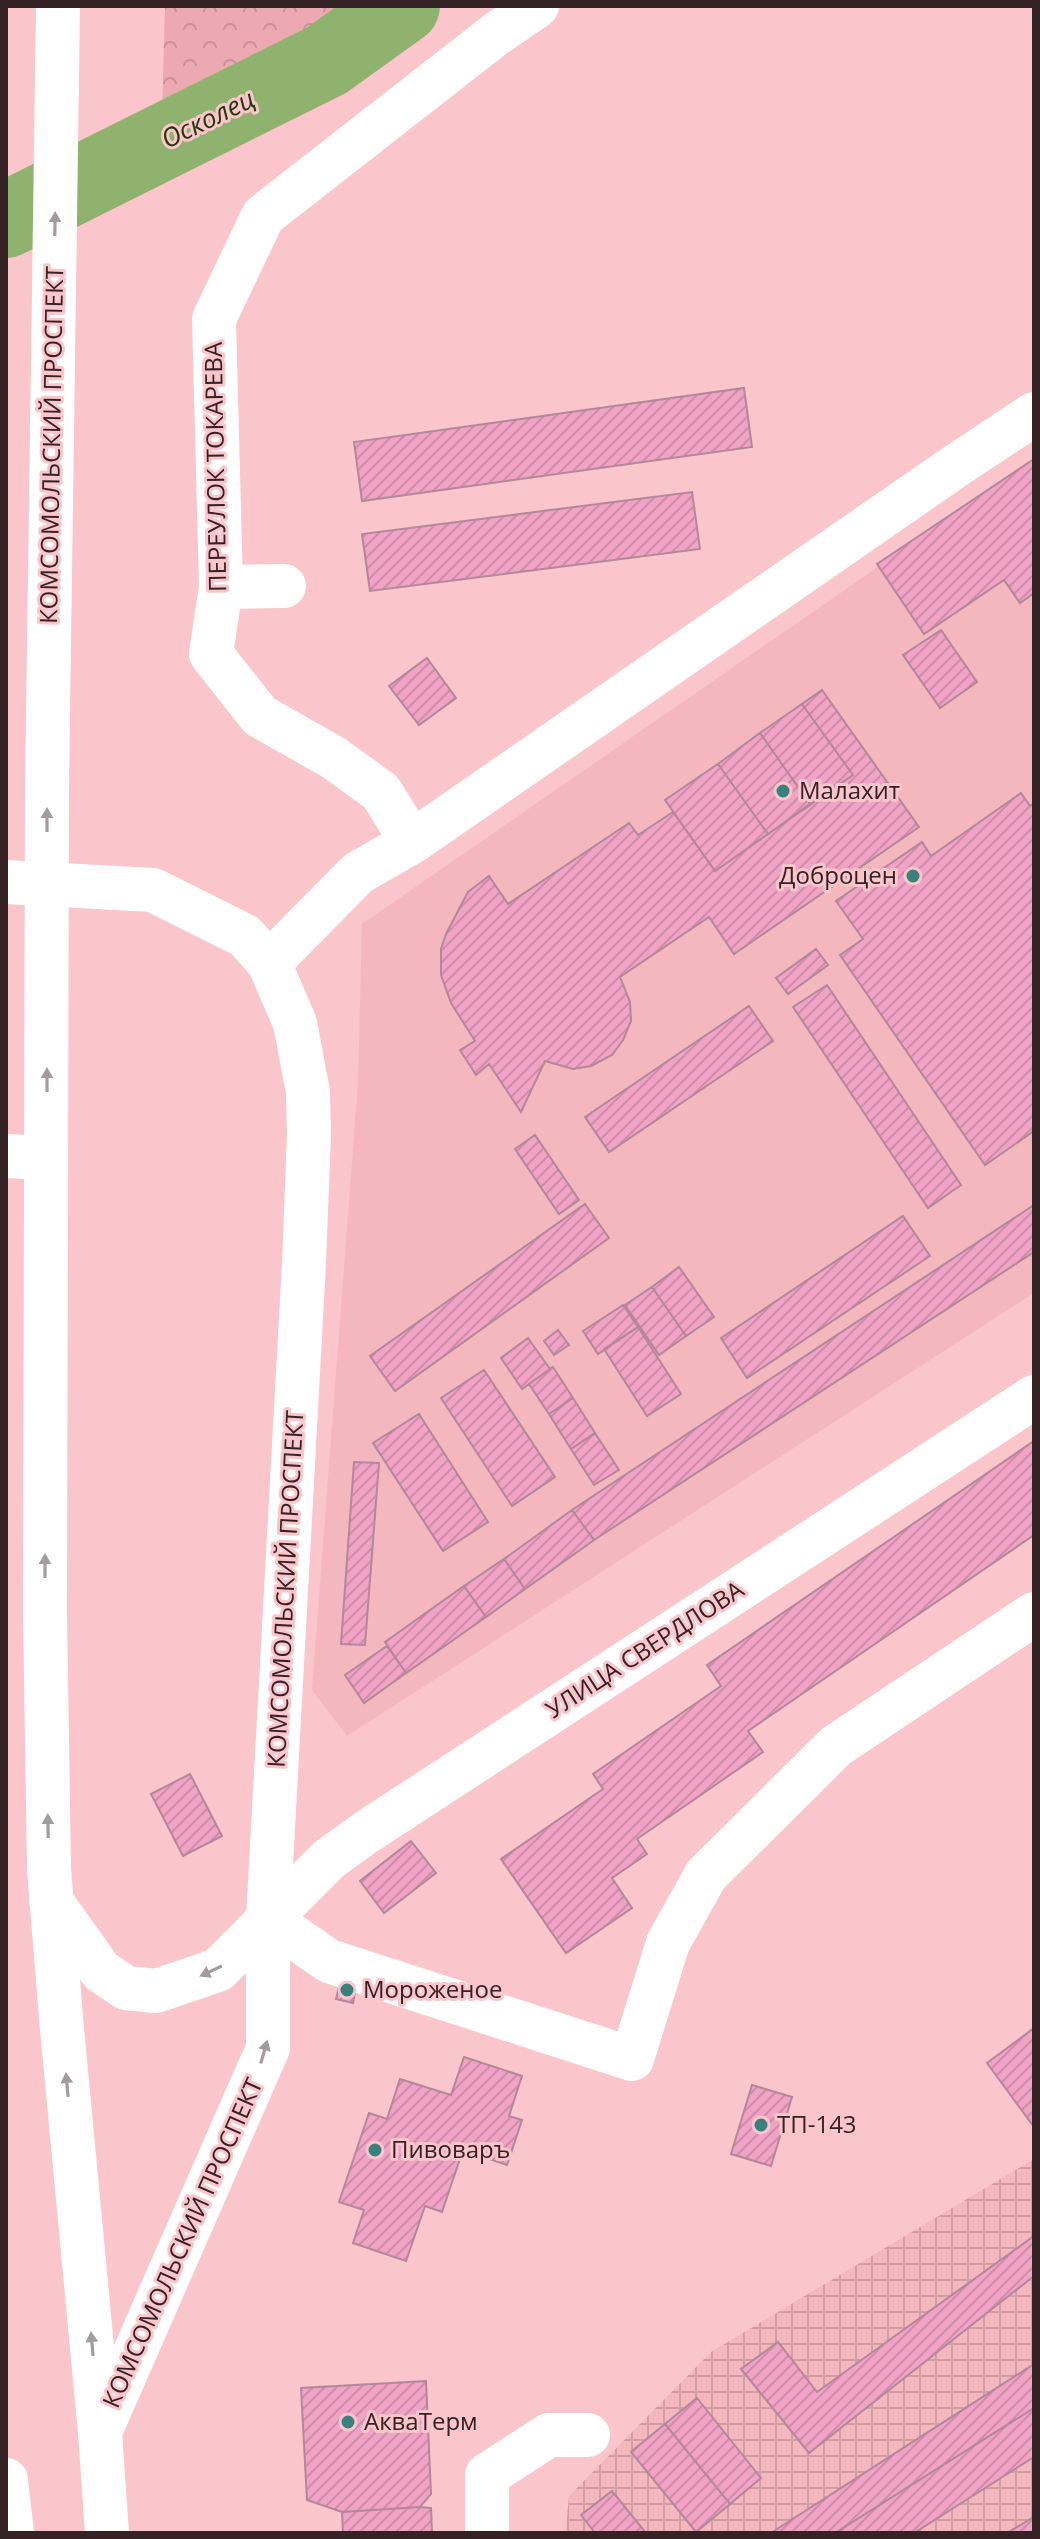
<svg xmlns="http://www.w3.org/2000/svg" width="1040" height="2539" viewBox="0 0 1040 2539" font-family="'Open Sans',sans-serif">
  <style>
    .built { fill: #f4b7be }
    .industrial { fill: url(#industrial-grid) }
    .forest { fill: url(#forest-crowns) }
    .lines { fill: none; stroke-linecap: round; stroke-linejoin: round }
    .river { stroke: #8fb36f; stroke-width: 76 }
    .building { fill: url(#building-hatch); stroke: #b4879a; stroke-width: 2 }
    .minor { stroke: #fff; stroke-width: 44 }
    .major { stroke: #fff; stroke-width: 44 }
    .oneway { fill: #a49c9c }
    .poi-dot { fill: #38817d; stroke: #fac5cb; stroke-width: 3 }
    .labels { text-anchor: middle; stroke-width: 6; stroke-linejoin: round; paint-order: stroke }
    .street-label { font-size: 24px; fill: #352224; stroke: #fac5cb }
    .poi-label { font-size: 24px; fill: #352224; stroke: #fac5cb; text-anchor: start }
    .water-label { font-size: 26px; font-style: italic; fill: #223907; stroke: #fac5cb }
  </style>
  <defs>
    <pattern id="industrial-grid" width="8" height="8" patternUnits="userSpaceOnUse" patternTransform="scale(2)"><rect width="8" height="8" fill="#f4b7be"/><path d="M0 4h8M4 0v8" fill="none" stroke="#d29da3"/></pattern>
    <pattern id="forest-crowns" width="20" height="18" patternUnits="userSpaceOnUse" patternTransform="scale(2)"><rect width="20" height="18" fill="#eca9b1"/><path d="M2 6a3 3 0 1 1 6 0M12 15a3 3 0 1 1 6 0" fill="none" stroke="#cb9198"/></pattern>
    <pattern id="building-hatch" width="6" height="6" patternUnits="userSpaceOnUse" patternTransform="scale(2)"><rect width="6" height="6" fill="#f1a3c5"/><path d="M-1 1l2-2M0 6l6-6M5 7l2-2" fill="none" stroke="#cf8ca9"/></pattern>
  </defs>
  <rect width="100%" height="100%" fill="#fac5cb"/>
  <path class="built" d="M1034 459V1293L347 1736 312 1690 358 1083 362 924Z"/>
  <path class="industrial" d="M1034 2159V2533H569L566 2529 569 2496 711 2352Z"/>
  <path class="forest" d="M165 6H434L321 95 161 151Z"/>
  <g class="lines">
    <path class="river" d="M6 220 327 60 402 6"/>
  </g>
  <path class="building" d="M744 388 752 447 362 501 354 442Z
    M1034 459V593L1020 603 1004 580 924 634 877 564Z
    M692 492 700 549 370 591 362 534Z
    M941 630 977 682 940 708 903 655Z
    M427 658 456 698 419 725 389 686Z
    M822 690 919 827 734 954 709 917 620 977 630 1002 631 1021 623 1040 612 1055 591 1066 573 1069 545 1061 521 1112 489 1064 476 1075 460 1050 475 1041 451 1003 441 975V949L446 934 468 892 489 876 508 904 629 823 638 835 673 812 715 871 853 775 802 704Z
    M802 704 853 775 810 804 760 733Z
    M760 733 810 804 768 834 718 764Z
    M718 764 768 834 715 871 665 800Z
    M1021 793 1030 806 1034 803V1131L985 1165 840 955 863 939 836 901 922 842 931 856Z
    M816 949 828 965 788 994 776 978Z
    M827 985 961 1185 928 1208 793 1007Z
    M749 1006 773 1041 609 1152 585 1117Z
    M535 1135 579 1200 559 1214 515 1149Z
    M585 1204 609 1238 395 1391 370 1356Z
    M1034 1205V1252L594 1540 572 1510Z
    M903 1216 930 1256 747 1378 721 1338Z
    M679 1267 714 1317 686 1336 652 1287Z
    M652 1287 686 1336 659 1355 625 1305Z
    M623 1305 638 1327 598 1354 583 1331Z
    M638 1327 681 1394 647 1416 604 1349Z
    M558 1330 569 1345 554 1355 544 1341Z
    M528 1338 550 1369 522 1389 501 1358Z
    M553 1367 573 1398 549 1414 529 1384Z
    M484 1370 555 1477 512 1506 441 1398Z
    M573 1398 595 1433 571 1449 549 1414Z
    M419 1414 488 1522 443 1551 373 1443Z
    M595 1433 619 1470 594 1485 571 1449Z
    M1034 1441V1535L748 1731 763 1752 637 1839 647 1854 612 1878 632 1908 566 1953 501 1859 603 1789 593 1774 721 1686 707 1665Z
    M354 1462 379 1463 365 1645 341 1644Z
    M572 1510 594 1540 525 1589 504 1559Z
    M504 1559 525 1589 486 1617 464 1586Z
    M464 1586 486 1617 406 1673 385 1642Z
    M387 1646 406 1673 364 1703 345 1675Z
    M190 1774 222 1836 183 1856 151 1794Z
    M411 1841 436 1873 384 1913 360 1881Z
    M341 1979 357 1982 353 2003 336 1999Z
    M1034 2028V2127L987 2063Z
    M464 2057 522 2076 509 2116 522 2120 507 2165 463 2150 442 2212 425 2206 406 2261 353 2243 364 2210 339 2202 369 2113 387 2119 400 2079 451 2095Z
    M752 2085 792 2097 771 2166 731 2154Z
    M1034 2236V2276L809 2453 741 2369 778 2342 817 2392Z
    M1034 2364V2408L835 2533H771Z
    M426 2381 431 2494 420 2507 342 2512 307 2500 301 2388Z
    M697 2398 761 2478 730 2504 665 2424Z
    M1034 2408V2457L914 2533H835Z
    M665 2424 730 2504 696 2532 631 2452Z
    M612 2491 646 2533H595L581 2515Z
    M420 2507 431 2508 432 2533H343L342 2512Z
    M1034 2517V2533H1007Z"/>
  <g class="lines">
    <path class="minor" d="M221 587 284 586
      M412 842 957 465 1034 414
      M6 882 153 890 245 936 269 963 295 1023 308 1092 309 1134 304 1263 268 1919V2048L100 2432
      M269 963 358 873 412 842 381 792 334 758 260 716 211 654 221 587 214 319 263 216 496 34 537 6
      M51 1901 101 1971 126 1988 156 1991 218 1970 329 1859 368 1831 1034 1397
      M268 1919 329 1961 632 2059 668 1943 706 1875 836 1746 1034 1614
      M487 2533V2475L549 2435H588"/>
    <path class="major" d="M58 6 47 787 45 1611 49 1869 62 2029 100 2432 107 2533
      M6 1156 46 1158
      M6 2480 12 2533"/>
  </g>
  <defs><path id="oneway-solid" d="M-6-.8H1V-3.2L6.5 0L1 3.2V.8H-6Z" transform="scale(2)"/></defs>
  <g class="oneway">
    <use href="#oneway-solid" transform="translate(55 224) rotate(-89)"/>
    <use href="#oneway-solid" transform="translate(47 820) rotate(-90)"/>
    <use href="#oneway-solid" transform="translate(47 1080) rotate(-90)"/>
    <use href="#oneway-solid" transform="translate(45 1566) rotate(-90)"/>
    <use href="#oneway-solid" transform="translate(48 1826) rotate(-91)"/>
    <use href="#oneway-solid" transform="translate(211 1971) rotate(155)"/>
    <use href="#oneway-solid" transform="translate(264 2052) rotate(-74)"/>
    <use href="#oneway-solid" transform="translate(67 2085) rotate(-95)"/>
    <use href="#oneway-solid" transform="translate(92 2344) rotate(-95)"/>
  </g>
  <g class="poi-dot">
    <circle cx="783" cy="791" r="8"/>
    <circle cx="913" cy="876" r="8"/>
    <circle cx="347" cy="1990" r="8"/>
    <circle cx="761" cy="2125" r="8"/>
    <circle cx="375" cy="2150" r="8"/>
    <circle cx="348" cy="2422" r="8"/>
  </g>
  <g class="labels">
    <g class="street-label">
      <text transform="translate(52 445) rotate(-89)" y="8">КОМСОМОЛЬСКИЙ ПРОСПЕКТ</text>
      <text transform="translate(216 467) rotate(-91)" y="8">ПЕРЕУЛОК ТОКАРЕВА</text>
      <text transform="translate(286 1589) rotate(-87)" y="8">КОМСОМОЛЬСКИЙ ПРОСПЕКТ</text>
      <text transform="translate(645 1650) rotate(-33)" y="8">УЛИЦА СВЕРДЛОВА</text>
      <text transform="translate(183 2243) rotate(-66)" y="8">КОМСОМОЛЬСКИЙ ПРОСПЕКТ</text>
    </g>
    <g class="poi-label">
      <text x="799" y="799">Малахит</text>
      <text x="897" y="884" text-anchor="end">Доброцен</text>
      <text x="363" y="1998">Мороженое</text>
      <text x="777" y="2133">ТП-143</text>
      <text x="391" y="2158">Пивоваръ</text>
      <text x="364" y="2430">АкваТерм</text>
    </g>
    <g class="water-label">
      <text transform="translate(208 119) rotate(-26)" y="9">Осколец</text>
    </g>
  </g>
  <rect width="1040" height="2539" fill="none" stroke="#352224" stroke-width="16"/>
</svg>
